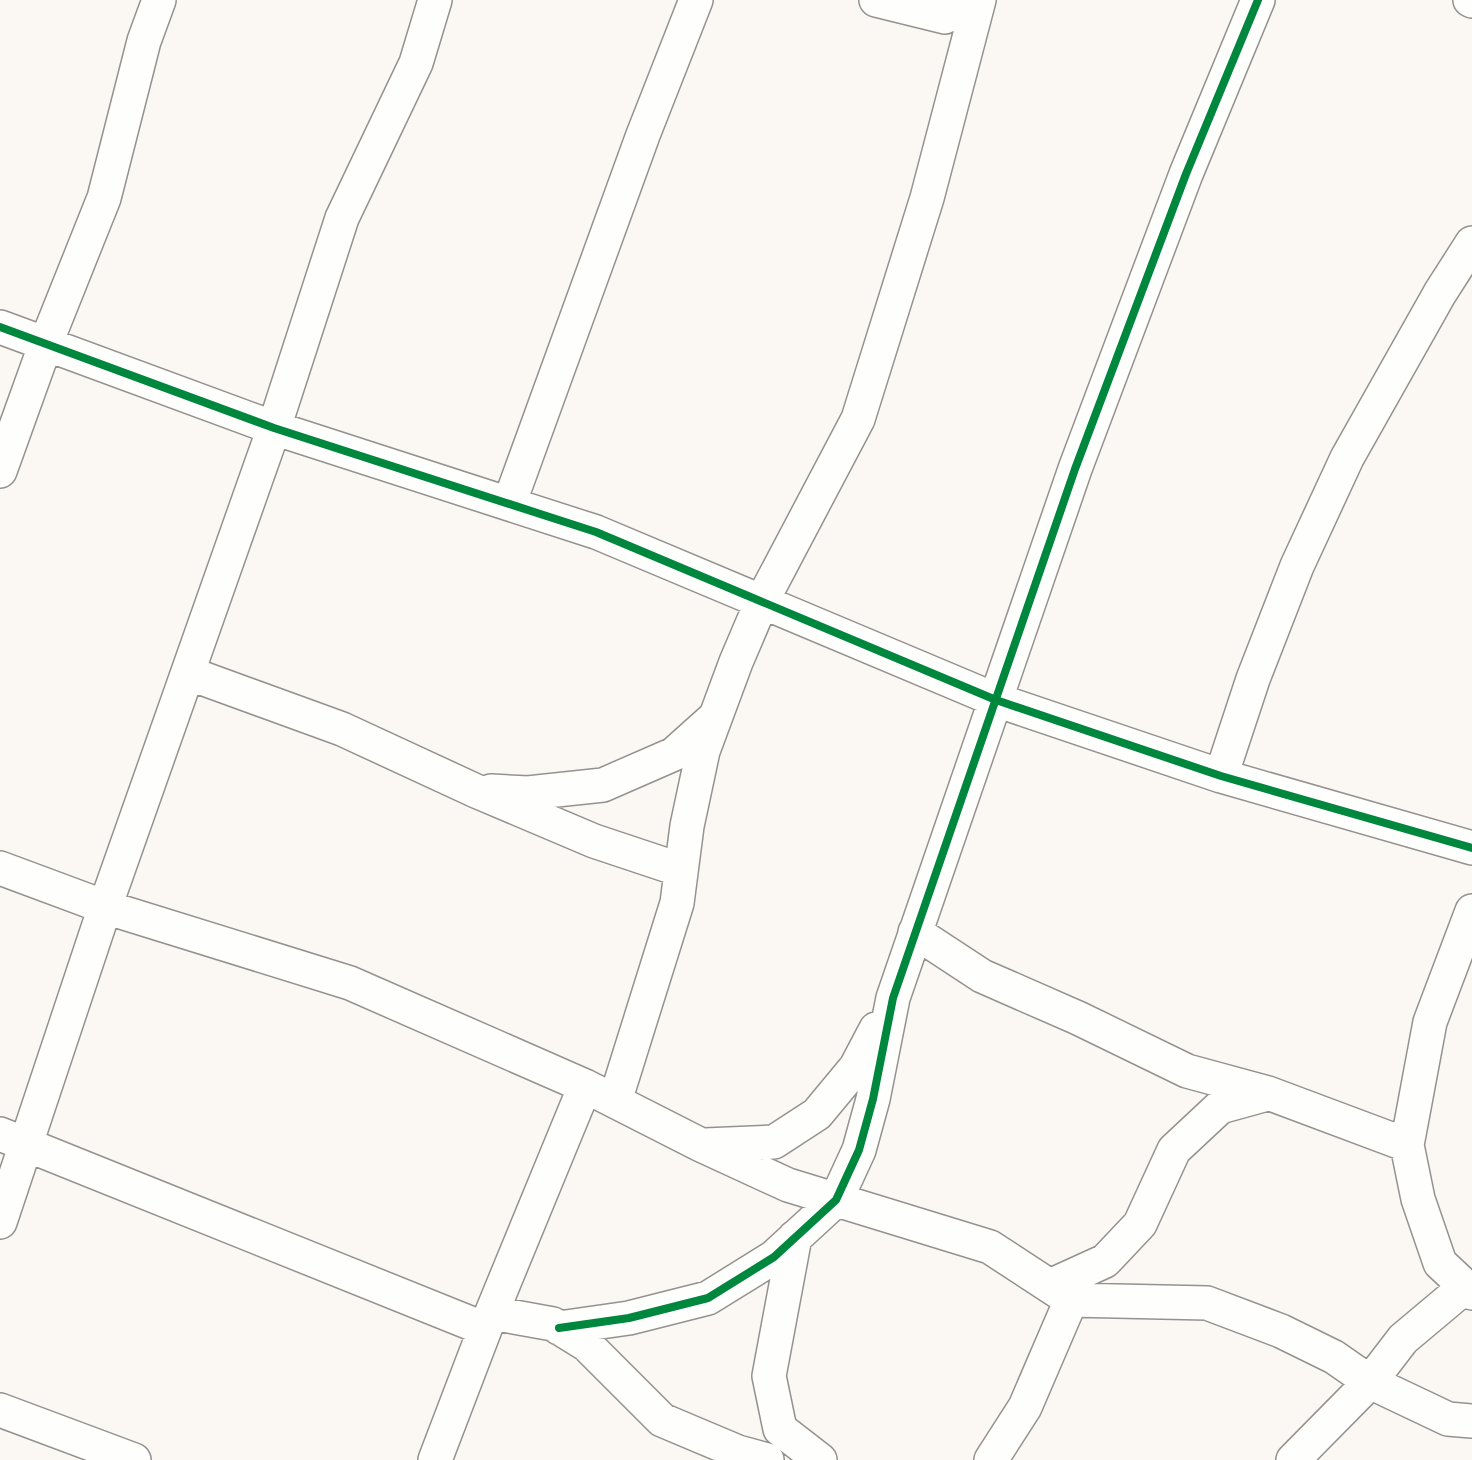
<svg xmlns="http://www.w3.org/2000/svg" width="1472" height="1460" viewBox="0 0 1472 1460" font-family="'Playfair Display',serif">
  <style>
    .lines { fill: none; stroke-linecap: round; stroke-linejoin: round }
    .street-casing { stroke: #949290; stroke-width: 36 }
    .street { stroke: #fefefd; stroke-width: 33 }
    .cycleway-casing { stroke: #fff; stroke-width: 11 }
    .cycleway { stroke: #00873e; stroke-width: 8 }
  </style>
  <rect width="100%" height="100%" fill="#fbf7f2"/>
  <g class="lines">
    <g class="street-casing">
      <path id="street" d="M876 0 945 17 973 0
        M1470 0 1472 1
        M0 327 274 428 596 532 996 700 1221 776 1472 848
        M0 471 46 343 104 198 144 41 159 0
        M509 504 643 135 696 0
        M188 673 342 729 476 791 594 841 681 870
        M1221 776 1253 679 1297 566 1347 458 1440 293 1472 243
        M491 791 528 793 603 785 674 754 713 719
        M0 868 105 907 350 983 585 1086
        M1472 911 1430 1022 1407 1145 1418 1199 1440 1263 1472 1293
        M915 932 982 976 1078 1018 1187 1071 1268 1093 1407 1145
        M615 1101 677 903 687 826 703 751 736 662 762 601 858 419 927 198 979 0
        M0 1134 485 1329
        M705 1145 774 1142 817 1114 856 1067 876 1029
        M0 1222 105 907 274 428 342 218 416 63 435 0
        M795 1237 769 1376 780 1429 820 1460
        M1050 1286 1105 1261 1140 1224 1174 1150 1220 1107 1267 1094
        M492 1313 553 1324 587 1345 662 1420 738 1452 767 1460
        M559 1328 629 1318 708 1298 774 1257 836 1200 859 1150 873 1099 893 998 1075 469 1186 174 1258 0
        M0 1410 134 1460
        M435 1460 485 1329 585 1086 701 1145 788 1185 990 1247 1071 1300 1207 1303 1281 1331 1334 1357 1370 1382 1448 1419 1472 1421
        M991 1460 1025 1407 1071 1300
        M1293 1460 1370 1382 1403 1339 1465 1287"/>
    </g>
    <use href="#street" class="street"/>
    <g class="cycleway-casing">
      <path id="cycleway" d="M0 327 274 428 596 532 996 700 1221 776 1472 848
        M559 1328 629 1318 708 1298 774 1257 836 1200 859 1150 873 1099 893 998 1075 469 1186 174 1258 0"/>
    </g>
    <use href="#cycleway" class="cycleway"/>
  </g>
</svg>
